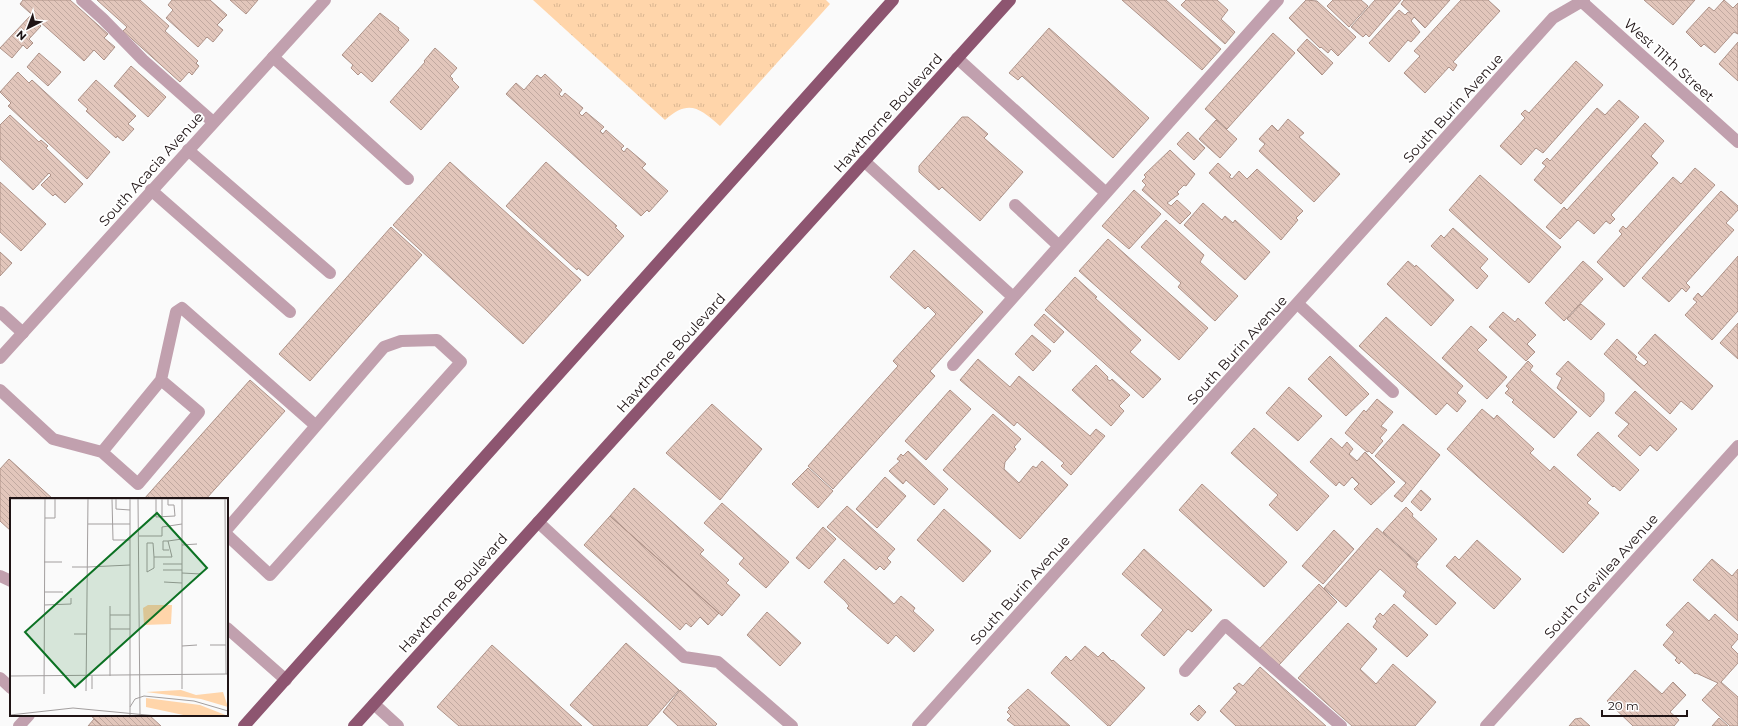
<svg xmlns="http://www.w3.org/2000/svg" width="1738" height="726" viewBox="0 0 1738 726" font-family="Montserrat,sans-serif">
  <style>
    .grass { fill: url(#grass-tufts) }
    .building { fill: url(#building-back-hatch); stroke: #ad9288 }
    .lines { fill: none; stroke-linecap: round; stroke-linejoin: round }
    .lane { stroke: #c1a0ae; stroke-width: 12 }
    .street { stroke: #c1a0ae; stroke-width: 12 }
    .primary { stroke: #8d5570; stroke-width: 12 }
    .labels { text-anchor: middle; stroke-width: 4; stroke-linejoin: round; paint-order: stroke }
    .street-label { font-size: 14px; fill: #1f1415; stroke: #fff }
    .inset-road { fill: none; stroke: #a29e9e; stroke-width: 1 }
    .view { fill: #0c7223; fill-opacity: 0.15; stroke: #0c7223; stroke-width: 2 }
    .inset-edge { fill: none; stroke: #1f1415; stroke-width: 2 }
  </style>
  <defs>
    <pattern id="grass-tufts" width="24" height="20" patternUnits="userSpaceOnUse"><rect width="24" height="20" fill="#ffd5aa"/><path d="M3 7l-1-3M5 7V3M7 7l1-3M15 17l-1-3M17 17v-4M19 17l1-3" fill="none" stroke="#dab691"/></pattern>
    <pattern id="building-back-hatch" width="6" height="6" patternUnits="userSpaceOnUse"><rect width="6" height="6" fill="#e2c6bb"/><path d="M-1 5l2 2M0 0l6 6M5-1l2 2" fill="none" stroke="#c1a9a0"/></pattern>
  </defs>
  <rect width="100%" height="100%" fill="#fafafa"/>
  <path class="grass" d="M533 0H826L830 4 720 126C699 108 689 99 665 120Z"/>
  <path class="building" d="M23 0H70L108 34 104 38 115 47 104 60 94 50 84 61 20 4Z
    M97 0H140L169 26 165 31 198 61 196 63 199 66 192 75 189 72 180 82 123 31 127 27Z
    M172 0H210L227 15 217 25 223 30 213 42 207 37 198 47 166 18 173 10 168 5Z
    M230 0H258L246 14Z
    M1122 0H1166L1221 49 1202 70Z
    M1186 0H1217L1228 10 1221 19 1235 32 1225 44 1181 5Z
    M1306 0 1317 1 1356 37 1338 56 1331 49 1328 53 1321 47 1320 48 1289 18Z
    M1333 0H1361L1368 6 1349 27 1327 6Z
    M1375 0H1401L1369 37 1366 34 1363 37 1351 27Z
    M1404 0H1450L1425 28 1414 17 1411 21 1420 32 1411 42 1408 40 1389 62 1369 43 1399 10 1405 15 1408 12 1412 14 1401 4Z
    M1461 0H1488L1500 11 1453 62 1457 65 1453 71 1449 67 1425 93 1404 73 1420 56 1414 51Z
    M1644 0H1695L1673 25Z
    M1724 0 1733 8 1738 3V34L1734 32 1715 53 1704 44 1701 47 1686 32 1709 7 1714 11Z
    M380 13 399 28 398 30 409 40 372 82 361 72 358 75 351 68 353 65 342 55Z
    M30 16 41 26 29 39 33 43 27 49 23 45 12 58 0 48Z
    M1049 28 1149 118 1113 158 1022 76 1018 80 1009 73Z
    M1273 33 1295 53 1227 129 1205 109Z
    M1307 39 1333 63 1322 75 1297 50Z
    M1738 42V81L1719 64Z
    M435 48 457 68 450 76 453 79 452 80 459 87 421 130 390 102 425 62 424 61Z
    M39 53 61 72 48 86 27 67Z
    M1576 61 1603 85 1543 153 1536 148 1521 165 1500 146 1525 118 1521 114 1525 110 1529 113Z
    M131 66 166 97 148 117 114 86Z
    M18 72 29 83 32 80 110 152 87 179 8 106 11 103 0 92Z
    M545 74 562 90 559 94 562 97 565 93 583 108 579 113 582 116 586 112 604 127 600 131 603 134 606 130 624 146 621 149 624 152 627 148 646 164 642 168 668 191 649 212 647 210 641 216 506 94 516 83 524 90 537 75 541 78Z
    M96 80 136 116 128 124 134 129 123 141 117 136 116 138 86 111 88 109 78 100Z
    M1619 100 1639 117 1561 204 1534 180 1546 166 1542 163 1547 158 1550 161 1597 108 1605 115Z
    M10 115 39 142 41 140 48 146 46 148 83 184 65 203 55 194 53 196 41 185 51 175 49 173 33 190 0 159V125Z
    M962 117H968L988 134 984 138 1023 172 980 221 942 187 939 190 919 172V166Z
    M1288 119 1304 133 1299 137 1340 174 1314 202 1259 151 1265 144 1259 139 1272 125 1278 131Z
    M1216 120 1237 139 1220 158 1199 139Z
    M1645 123 1664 141 1651 156 1658 163 1611 215 1615 219 1610 224 1606 221 1594 234 1578 220 1560 239 1546 227 1564 207 1567 210Z
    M1188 132 1205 148 1194 160 1177 144Z
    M1170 150 1195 174 1186 186 1184 185 1177 192 1179 194 1167 203 1171 206 1177 200 1191 213 1180 224 1142 190 1146 185 1142 181 1146 177 1144 175Z
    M450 162 581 280 523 344 393 225Z
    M546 162 617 226 615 227 624 236 588 276 578 268 577 270 506 206Z
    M1218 163 1231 175 1229 177 1232 179 1239 171 1247 179 1257 169 1303 211 1296 218 1298 220 1281 240 1209 173Z
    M1695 168 1715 185 1624 287 1597 262 1622 234 1619 231 1623 226 1626 229 1673 177 1681 184Z
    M1480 175 1561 247 1529 283 1449 210Z
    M0 182 46 224 21 251 0 232Z
    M1134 190 1161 214 1129 249 1102 226Z
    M1721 191 1738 206V210L1726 223 1734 230 1686 283 1690 287 1686 292 1682 288 1669 302 1642 278Z
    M1203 203 1222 220 1225 216 1233 223 1235 220 1270 252 1245 280 1184 225Z
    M1166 220 1204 255 1200 262 1238 296 1215 321 1178 287 1181 283 1141 247Z
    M391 227 422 255 310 381 279 354Z
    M1453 228 1488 259 1480 268 1488 276 1477 289 1431 246 1441 235 1444 238Z
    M1108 239 1208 328 1179 360 1079 271Z
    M914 250 983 312 930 371 935 376 833 489 808 466 898 366 893 361 936 314 928 306 925 309 890 277Z
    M0 252 12 263 0 276Z
    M1738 256V311L1712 340 1685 315 1697 302 1693 299 1698 293 1702 297Z
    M1408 261 1415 267 1416 265 1454 300 1431 326 1387 284Z
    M1583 261 1603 279 1564 321 1545 303Z
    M1075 277 1097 297 1095 298 1141 340 1130 352 1161 379 1143 398 1045 310Z
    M1581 304 1605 324 1591 340 1567 319Z
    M1503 312 1515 322 1518 318 1536 335 1527 344 1535 352 1526 361 1489 327Z
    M1044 314 1064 332 1054 343 1034 325Z
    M1386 317 1463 386 1457 393 1466 401 1457 412 1447 403 1436 415 1359 346Z
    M1738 323V359L1720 343Z
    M1471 326 1487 340 1477 350 1507 377 1487 399 1442 358Z
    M1655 334 1713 386 1692 410 1681 401 1670 414 1604 354 1617 339 1637 357 1635 359 1644 366 1648 362 1638 353Z
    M1032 335 1051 351 1033 371 1015 354Z
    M1330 356 1369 394 1346 416 1308 379Z
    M978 359 1010 387 1019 376 1090 436 1096 429 1105 436 1071 475 1061 466 1064 463 1017 422 1014 426 960 380Z
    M1528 361 1533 366 1530 370 1577 412 1554 438 1512 402 1514 400 1505 393 1509 389 1506 386Z
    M1568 361 1604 393V401L1590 417 1557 388 1562 378 1556 374Z
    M1096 365 1108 377 1107 379 1110 381 1112 379 1130 395 1119 406 1124 411 1111 426 1072 390Z
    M250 380 285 411 206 499H144Z
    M1289 387 1322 416 1298 441 1266 413Z
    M950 390 971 409 926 460 905 441Z
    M1635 391 1677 429 1657 451 1650 445 1640 456 1618 436 1629 424 1615 413Z
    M1377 399 1393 412 1381 426 1387 430 1380 438 1383 441 1372 454 1369 451 1367 452 1345 433 1364 410 1366 412Z
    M712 404 762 449 720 500 666 453Z
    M1482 409 1494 419 1497 415 1534 449 1530 453 1550 471 1554 466 1591 499 1587 503 1599 513 1563 553 1447 449Z
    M993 414 1021 439 1014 447 1016 449 1005 462 1004 469 1019 483 1033 466 1036 468 1042 461 1068 485 1020 539 943 470Z
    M1403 424 1440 455 1402 502 1394 496 1406 483 1375 456Z
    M1254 428 1329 496 1297 531 1269 505 1278 495 1231 453Z
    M1598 432 1639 470 1620 491 1614 486 1613 487 1577 455Z
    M1331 438 1342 448 1347 442 1353 449 1349 454 1357 461 1365 452 1395 482 1371 505 1354 489 1359 484 1352 477 1344 486 1339 482 1336 486 1310 462Z
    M908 451 948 489 934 505 906 480 903 484 889 471 900 461 897 459 901 454 903 456Z
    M9 459 53 499H11V531L0 521V469Z
    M808 468 833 491 818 508 792 484Z
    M885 477 906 496 877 528 856 509Z
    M1202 484 1287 562 1264 587 1179 510Z
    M634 488 704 550 700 554 729 580 726 583 740 595 722 616 610 516Z
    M1421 490 1431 499 1421 511 1411 502Z
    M722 503 789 562 766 588 739 564 744 558 704 523Z
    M847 506 895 549 887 558 891 562 884 570 880 566 876 570 827 527Z
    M1406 507 1413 514 1412 516 1437 539 1417 562 1383 532Z
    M944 509 991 551 963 582 917 540Z
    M610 516 719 613 708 625 700 617 691 627 686 623 680 630 584 545Z
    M823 527 836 539 809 569 796 558Z
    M1377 528 1418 564 1416 567 1456 603 1436 625 1403 596 1406 592 1380 569 1346 607 1324 588Z
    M1334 530 1354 549 1323 584 1302 566Z
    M1477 540 1521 579 1494 609 1446 566 1455 556 1459 560Z
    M1144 549 1212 610 1192 632 1188 629 1164 656 1141 635 1163 610 1122 574Z
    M844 559 894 604 901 596 915 608 913 611 934 630 914 652 896 635 888 644 847 608 849 606 845 601 824 582Z
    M1712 559 1732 576 1738 569V621L1693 580Z
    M1319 584 1337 602 1279 665 1260 648Z
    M1688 602 1709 621 1715 614 1738 635V639L1731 647 1738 654V663L1721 682 1738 697V726H1730L1702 700 1718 683 1696 673 1695 674 1681 661 1679 664 1675 660 1677 658 1663 645 1674 632 1666 625Z
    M1394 604 1428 635 1407 657 1373 627 1377 621 1375 619 1380 613 1383 616Z
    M767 612 801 643 780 666 747 635Z
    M1348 623 1377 649 1360 669 1376 684 1393 664 1436 702 1415 726H1352L1298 678Z
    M626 643 679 690 647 726H594L570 705Z
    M492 645 582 726H459L437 707Z
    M1085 646 1098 657 1103 652 1112 661 1113 660 1145 688 1110 726H1108L1051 673 1066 656 1071 661Z
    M1260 667 1326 726H1236L1220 711 1237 692 1233 688 1239 683 1243 686Z
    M1635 670 1662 694 1673 682 1686 695 1670 712 1679 720 1674 726H1633L1607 701Z
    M1028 689 1070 726H1015L1007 720 1011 716 1007 712 1010 709 1008 708Z
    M680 690 717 724 715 726H678L663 712Z
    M1199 705 1206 712 1198 721 1190 714Z
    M90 715H149L161 726H102Z
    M1581 718 1590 726H1569L1575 719Z
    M1719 718 1728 726H1712Z
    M94 719 102 726H88Z"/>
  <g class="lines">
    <path class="lane" d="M82 0 103 19 143 60 213 122
      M273 57 408 179
      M957 58 1106 193
      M188 150 330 273
      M864 161 1013 297
      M151 190 290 312
      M1015 205 1059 246
      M1298 304 1393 392
      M0 312 23 333
      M953 365 1278 0
      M0 390 53 439 102 452 161 380 176 312 182 308 315 425
      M102 452 138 484 199 412 161 380
      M538 522 684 657 718 662 792 726
      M227 529 384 347 401 341 437 340 461 362 270 575 227 535
      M0 576 11 581
      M227 628 286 680
      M1185 671 1225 625 1341 726
      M0 678 11 688
      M374 704 398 726
      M19 726 29 715"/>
    <path class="street" d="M1580 0 1738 142
      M0 358 325 0
      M918 726 1553 18 1584 0
      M1486 726 1738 446"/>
    <path class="primary" d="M244 726 893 0
      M354 726 1010 0"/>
  </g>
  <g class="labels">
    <g class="street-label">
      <text transform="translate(1669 60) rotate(42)" y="5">West 111th Street</text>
      <text transform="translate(1453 108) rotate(-48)" y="5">South Burin Avenue</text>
      <text transform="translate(888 113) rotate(-48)" y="5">Hawthorne Boulevard</text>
      <text transform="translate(151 169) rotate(-48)" y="5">South Acacia Avenue</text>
      <text transform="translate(1237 350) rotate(-48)" y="5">South Burin Avenue</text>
      <text transform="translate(671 353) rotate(-48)" y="5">Hawthorne Boulevard</text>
      <text transform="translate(1601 576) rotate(-48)" y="5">South Grevillea Avenue</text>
      <text transform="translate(1020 590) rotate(-48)" y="5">South Burin Avenue</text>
      <text transform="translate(453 593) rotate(-48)" y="5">Hawthorne Boulevard</text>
    </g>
  </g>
  <g transform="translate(10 498)">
    <rect width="218" height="218" fill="#fafafa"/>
    <path d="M138 107H162L161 126 134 127 133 110ZM171 192 186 197 213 194 218 209 191 201 136 194ZM136 200 190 207 218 218H178L136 209Z" fill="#ffd5aa"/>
    <path class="inset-road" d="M128 0 130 218M0 1H218M102 1 103 42H120M106 1V11L120 12M146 1V19L165 18 164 7H158V1M152 1V19M215 1 216 176M35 20H45V1M78 26H120M129 38H152V29L172 26M158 43H153V52H159M172 47 187 46M144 59 143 45H137V74L144 70V59H162L158 43 172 41M34 64H52M153 66H172M62 69H78M78 69 120 67M153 72H172M172 75 191 76M154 84 172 85M34 94H53M34 107 61 106V100M100 108V178M100 117H120M100 131H120M64 136H77M200 147H216M172 148 187 147M0 178 218 176M82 178V191M172 191V0M76 193 78 0M34 196 35 0M120 209 125 201 134 198 184 203 218 213M0 217 63 210 147 218M120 218V0"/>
    <path class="view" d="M147 15 197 70 65 189 15 134Z"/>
    <rect width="218" height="218" class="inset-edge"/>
  </g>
  <g transform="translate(28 28) rotate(222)" stroke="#ffffff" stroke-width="3" paint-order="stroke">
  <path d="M0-3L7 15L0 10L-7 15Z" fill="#1f1415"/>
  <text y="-6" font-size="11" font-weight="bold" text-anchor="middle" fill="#1f1415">N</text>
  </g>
  <path d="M1602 710v6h85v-6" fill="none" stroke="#1f1415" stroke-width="2"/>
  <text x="1608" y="710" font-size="12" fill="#1f1415" stroke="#ffffff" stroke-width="3" paint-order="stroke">20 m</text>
</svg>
